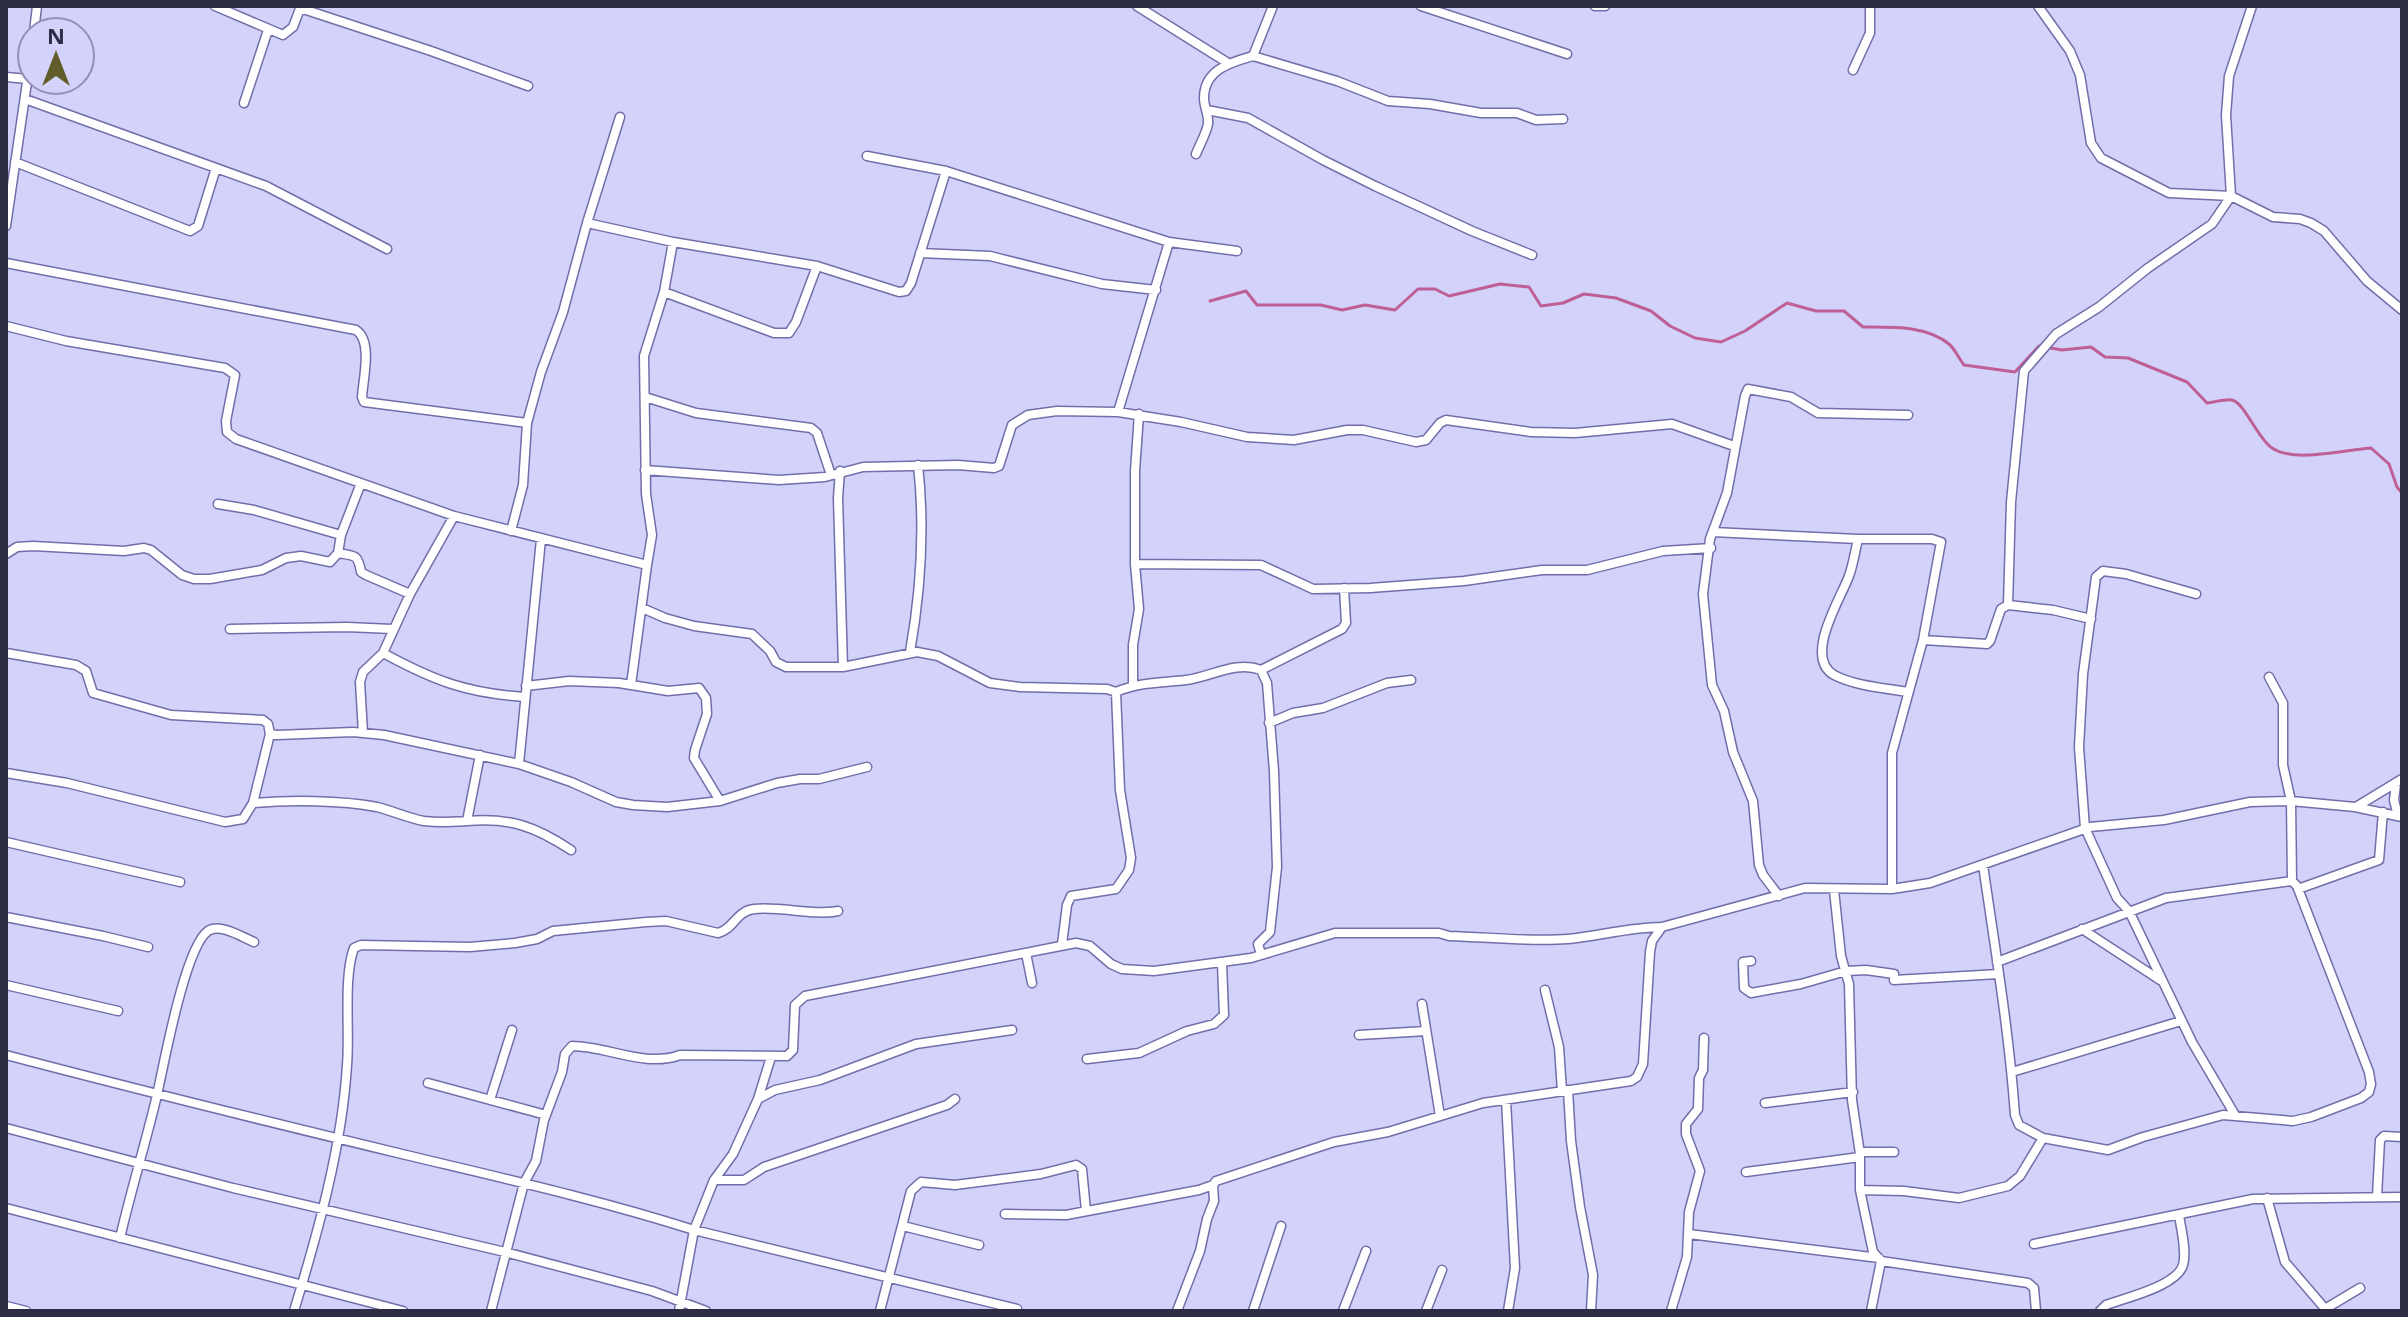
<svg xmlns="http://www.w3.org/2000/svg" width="2408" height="1317" viewBox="0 0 2408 1317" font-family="'Open Sans',sans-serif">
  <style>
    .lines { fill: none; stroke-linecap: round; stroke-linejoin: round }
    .stream { stroke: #be5f96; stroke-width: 3 }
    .street-casing { stroke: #716ea9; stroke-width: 11 }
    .street { stroke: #fff; stroke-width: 8 }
  </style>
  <rect width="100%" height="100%" fill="#d3d2fa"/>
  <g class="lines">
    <path class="stream" d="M1210 301 1246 291 1257 305H1321L1342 310 1365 305 1395 310 1418 289H1435L1449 296 1500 284 1529 287 1541 306 1563 303 1584 294 1616 298 1651 311 1670 326 1695 338 1721 342 1745 331 1787 303 1816 311H1844L1863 327C1890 327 1926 325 1949 344 1955 349 1959 359 1964 365L2015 372 2039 346 2062 350 2091 347 2105 357 2128 358 2187 382 2207 403C2215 402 2225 399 2232 400 2245 403 2257 438 2272 448 2294 463 2344 450 2371 448L2389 464 2397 487 2402 493"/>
    <g class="street-casing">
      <path id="street" d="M215 6 283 35 293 27 301 6
        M1137 6 1228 63
        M1421 6 1567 54
        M1595 6H1605
        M2038 6 2070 51 2080 75 2091 143 2101 158 2169 193 2231 196 2273 217 2300 219 2311 223 2324 231 2367 281 2402 310
        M300 8 431 51 528 86
        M34 32 37 6
        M1253 56 1337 81 1388 101 1430 104 1481 113H1517L1536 120 1563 119
        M1853 70 1870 33V6
        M6 77 28 79
        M25 99 266 186 387 249
        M244 103 268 30
        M1207 110 1248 118 1323 160 1375 186 1472 231 1532 255
        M1196 154C1200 144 1206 134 1208 124 1209 115 1204 107 1204 98 1204 69 1232 62 1253 56L1273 6
        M867 156 946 171 1169 242 1237 251
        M15 162 190 231 198 226 216 168
        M587 223 620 117
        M6 226 32 48
        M920 253 990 256 1102 284 1156 290
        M6 263 356 330C373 341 363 379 362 397L364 402 527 423
        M664 292 774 333H789L796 322 817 266
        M6 326 66 341 225 368 235 375 226 421 227 432 236 439 454 516 647 565 652 535 646 494 644 356 664 292 673 242
        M645 397 696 413 811 428 817 433 831 475
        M1118 412 1169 242
        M645 470 779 480 825 477 863 467 958 465 994 468 999 466 1012 425 1028 415 1057 411 1118 412 1181 422 1247 437 1294 440 1347 430H1363L1416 442 1426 440 1440 423 1446 420 1531 432 1575 433 1672 424 1734 446
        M840 471 838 498 843 667 917 652 938 656 990 683 1020 687 1107 689 1116 692 1120 790 1131 858 1129 870 1116 889 1071 896 1067 905 1062 944
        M218 504 254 510 341 535
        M511 531 523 485 527 423 541 372 563 312 587 223 673 242 817 266 899 292 906 291 911 283 946 171
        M1713 532 1858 539H1932L1941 542 1923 640 1892 753V889
        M1858 539C1855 552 1853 565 1849 576 1841 598 1803 657 1834 675 1855 686 1885 688 1908 692
        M338 553C355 556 358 554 361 572L366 575 410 594
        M6 554 17 547 33 546 124 551 144 548 151 550 182 575 194 579H210L262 570 286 558 301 556 330 562 338 553 341 535 361 483
        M1135 564 1261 565 1313 589 1370 588 1464 581 1542 570H1587L1663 551 1711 548
        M2196 594 2126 574 2103 571 2096 577 2083 674 2079 747 2085 828 2117 898 2129 911 2192 1042 2235 1115
        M2008 605 2053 610 2091 619
        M642 608 665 618 694 626 752 634 770 651 776 662 786 667H843
        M230 629 347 627 392 629
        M1923 640 1987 644 1990 641 2001 609 2008 605 2011 502 2024 371 2056 334 2099 307 2148 268 2212 224 2231 196 2226 115 2229 76 2252 6
        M910 652C921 590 925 528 918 465
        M6 653 76 665 86 671 93 693 171 715 263 720 268 724 270 734 277 735 353 732 384 735 519 764 571 782 616 802 633 805 667 807 720 801
        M383 653C435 681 466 693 525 697
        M1261 670 1342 629 1346 623 1344 588
        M2269 677 2283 703V765L2291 801 2292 881
        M631 685 647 565
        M1133 685V645L1139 609 1135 564V471L1139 414
        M526 686 569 681 619 683 668 691 699 688 706 698 707 714 695 750 694 758 720 801 777 783 800 779H819L867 767
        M1116 692C1139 682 1161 683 1186 680 1211 677 1236 660 1261 670L1267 683 1274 771 1277 867 1270 932 1258 944 1261 954
        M1269 723 1293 713 1323 708 1387 683 1411 680
        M363 733 360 682 363 672 383 653 410 594 454 516
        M519 764 541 539
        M6 773 67 783 225 822 243 819 253 803C290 800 340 800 377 807 393 811 408 818 424 821 440 823 452 822 467 821 510 817 536 827 571 850
        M2396 784 2394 800 2398 816
        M253 803 270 734
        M2356 807 2402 779
        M467 821 480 755
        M6 842 180 882
        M1983 865C1995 948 2009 1031 2015 1115L2019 1125 2043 1138 2108 1150 2143 1137 2223 1115 2293 1121 2311 1117 2361 1098 2369 1092 2371 1084 2369 1072 2297 886 2292 881 2166 898 1997 962
        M2298 889 2379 860 2383 812
        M1834 890 1841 956 1849 984 1852 1100 1860 1154V1190L1873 1252 1881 1261 1871 1311
        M1779 896 1763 875 1759 865 1753 801 1733 752 1724 711 1712 685 1703 594 1710 539 1727 493 1745 396 1748 389 1791 397 1818 413 1908 415
        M6 917 103 936 148 947
        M2082 929 2160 980
        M1026 953 1032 983
        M1751 961 1743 962 1744 988 1751 993 1801 984 1846 971 1866 970 1894 974V980L1999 974
        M6 985 118 1011
        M1545 990 1559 1047 1562 1091
        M1422 1004 1440 1116
        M1359 1035 1426 1031
        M6 1055C139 1090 273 1123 406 1155 502 1178 600 1200 694 1230L1017 1309
        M1087 1059 1139 1053 1187 1031 1214 1024 1224 1015 1222 963
        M2012 1072 2181 1021
        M428 1083 546 1115
        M1568 1090 1571 1141 1580 1207 1593 1275 1591 1311
        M758 1099 771 1057
        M490 1100 512 1030
        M1506 1100 1515 1268 1508 1311
        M1765 1103 1853 1092
        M6 1128 233 1188 505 1252 652 1291 706 1311
        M1860 1152H1894
        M1746 1172 1860 1157
        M714 1180H744L764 1167 947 1105 955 1099
        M1860 1190 1904 1191 1959 1198 2008 1186 2020 1176 2043 1138
        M2377 1197 2380 1140 2384 1136 2402 1137
        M2267 1198 2285 1262 2327 1311
        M6 1208 403 1311
        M1005 1214 1066 1215 1199 1190 1213 1185 1216 1181 1334 1142 1388 1132 1483 1103 1631 1081 1637 1077 1643 1064 1650 952 1652 941 1662 927
        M903 1226 979 1245
        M1689 1234 1879 1258
        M120 1238C131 1190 146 1142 157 1095 164 1064 185 947 208 931 220 923 242 937 254 942
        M2034 1244 2253 1199 2402 1197
        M1881 1261 2028 1283 2034 1288 2036 1311
        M6 1306 26 1311
        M2325 1309 2360 1288
        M294 1311C318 1232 342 1147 347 1065 350 1033 343 977 354 948L361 945 470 947 515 943 537 939 553 931 646 922 666 921 718 933C733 930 736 911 754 909 780 906 814 916 838 911
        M491 1311 524 1183 536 1161 544 1120 562 1072 565 1054 572 1046C607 1046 645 1068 680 1055L787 1056 793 1050 795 1005 805 996 1076 943 1090 946 1111 964 1122 969 1154 971 1251 958 1335 933H1439L1449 936C1488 937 1529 942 1568 939 1599 936 1631 927 1662 927L1805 888 1892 889 1930 883 2090 827 2164 820 2250 802 2291 801 2355 807 2402 817
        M679 1311 694 1230 714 1180 733 1154 758 1099 775 1090 820 1080 916 1044 1012 1030
        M880 1311 911 1191 921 1182 955 1185 1041 1174 1076 1165 1082 1169 1086 1211
        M1177 1311 1200 1251 1207 1219 1214 1201 1213 1185
        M1253 1311 1281 1226
        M1343 1311 1366 1251
        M1426 1311 1442 1270
        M1671 1311 1687 1257 1689 1212 1700 1171 1686 1134V1124L1698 1109 1699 1078 1703 1070 1704 1038
        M2100 1311 2106 1305C2125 1298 2177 1286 2183 1265 2187 1251 2181 1229 2179 1215"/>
    </g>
    <use href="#street" class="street"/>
  </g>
  <rect width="2408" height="1317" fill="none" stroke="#2e2d46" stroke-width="16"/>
  <g transform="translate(56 56)"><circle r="38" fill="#d3d2fa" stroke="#9190b2" stroke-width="2"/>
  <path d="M0-6L14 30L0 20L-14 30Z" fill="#605d2a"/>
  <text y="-12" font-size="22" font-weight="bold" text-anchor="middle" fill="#2e2d46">N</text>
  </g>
</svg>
